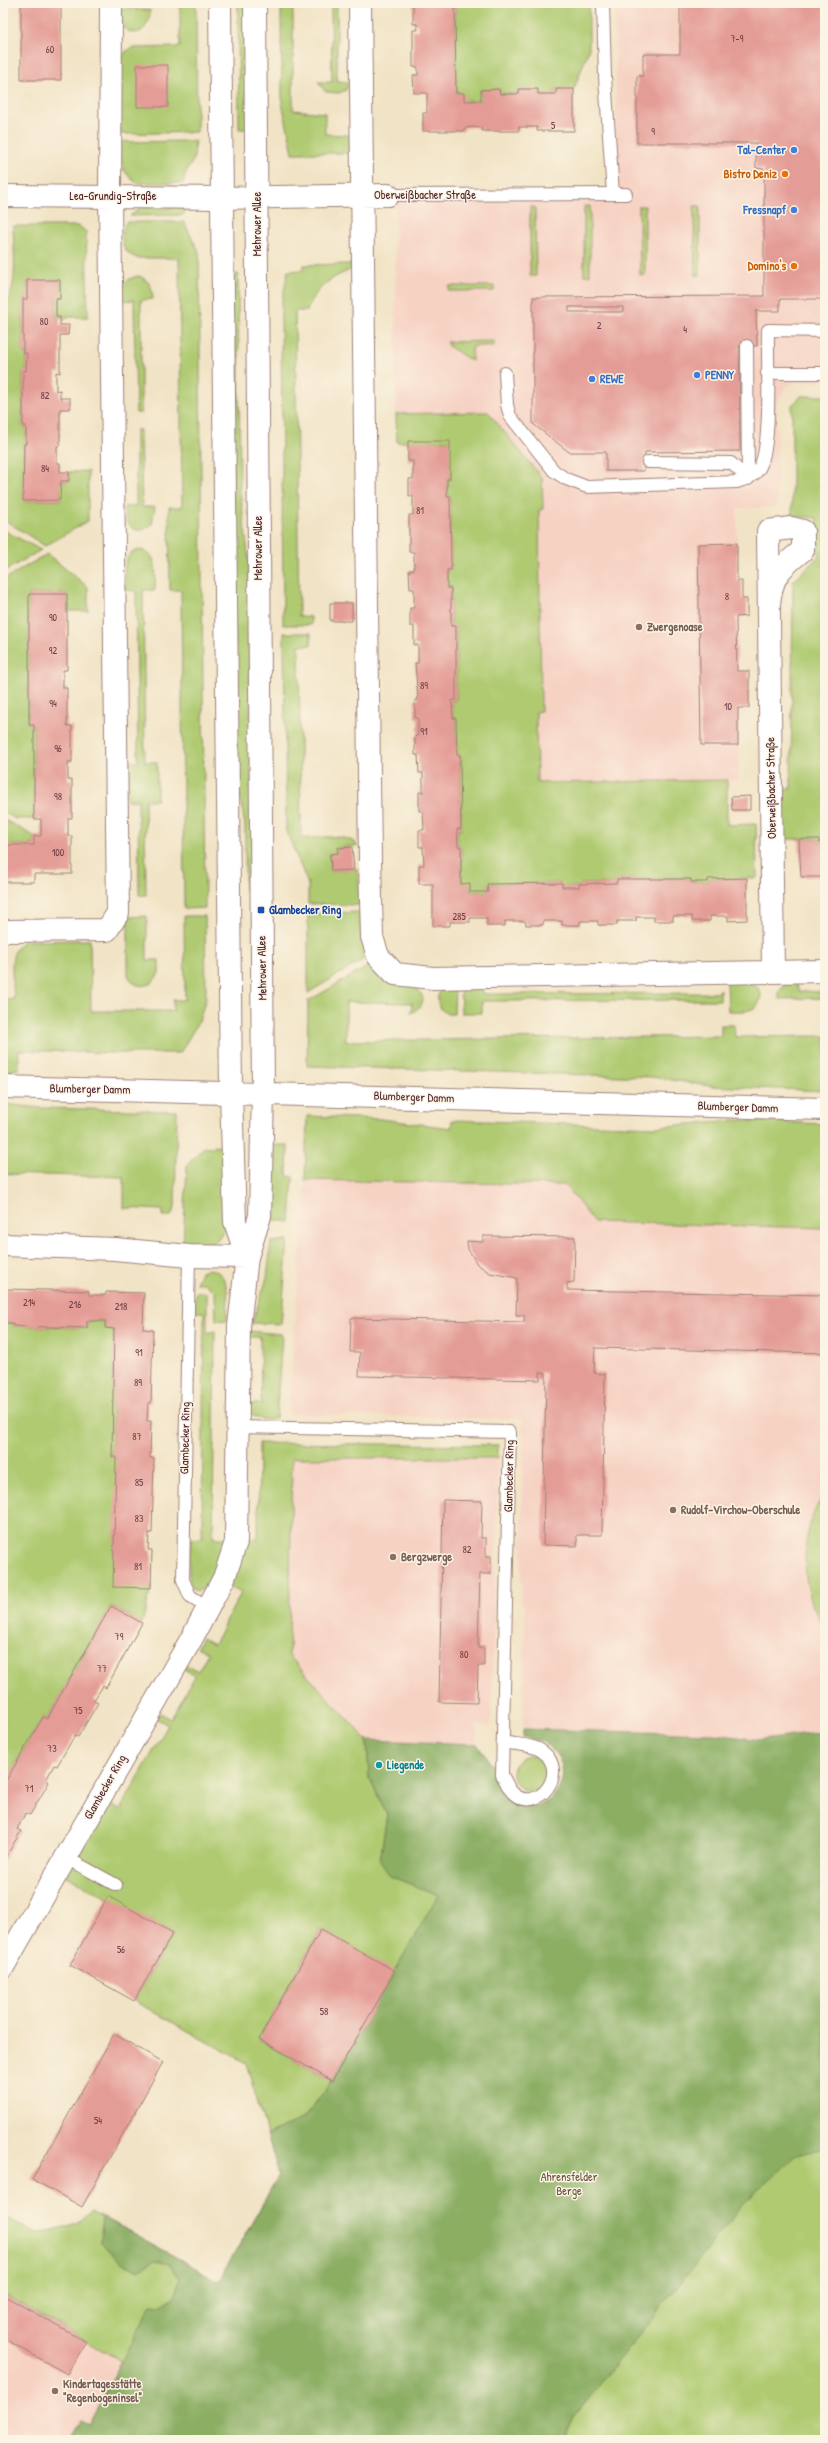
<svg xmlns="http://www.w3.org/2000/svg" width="828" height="2443" viewBox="0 0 828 2443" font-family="'Patrick Hand',sans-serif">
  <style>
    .built { fill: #f6d2c3 }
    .green { fill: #afca71; stroke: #7c744e; fill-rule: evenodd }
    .forest { fill: #8bae63; stroke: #6a6647 }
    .building { fill: #e49c96; fill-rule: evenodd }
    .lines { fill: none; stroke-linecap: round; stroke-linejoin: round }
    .lane-casing { stroke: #9e8178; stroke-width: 14 }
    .street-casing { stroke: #9e8178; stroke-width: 24 }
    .secondary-casing { stroke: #9e8178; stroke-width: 24 }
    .lane { stroke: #fff; stroke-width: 12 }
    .street { stroke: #fff; stroke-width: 22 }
    .secondary { stroke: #fff; stroke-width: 22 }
    .shop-dot { fill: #3f7fe0; stroke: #fcf5e5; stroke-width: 1.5 }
    .food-dot { fill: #e8710a; stroke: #fcf5e5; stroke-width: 1.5 }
    .education-dot { fill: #8d6e63; stroke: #fcf5e5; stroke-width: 1.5 }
    .transit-dot { fill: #1a4fb4; stroke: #fcf5e5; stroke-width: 1.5 }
    .culture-dot { fill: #0f9aa8; stroke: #fcf5e5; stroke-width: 1.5 }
    .labels { text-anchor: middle; stroke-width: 3; stroke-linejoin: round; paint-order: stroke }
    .number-label { font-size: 10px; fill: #703e46 }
    .shop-label { font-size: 12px; font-weight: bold; fill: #366cbe; stroke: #fcf5e5; text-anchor: end }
    .food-label { font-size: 12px; font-weight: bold; fill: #c56008; stroke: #fcf5e5; text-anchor: end }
    .street-label { font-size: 12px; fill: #4a1f2b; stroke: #fcf5e5 }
    .education-label { font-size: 12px; font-weight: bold; fill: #785e54; stroke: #fcf5e5; text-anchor: start }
    .transit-label { font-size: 12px; font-weight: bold; fill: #164399; stroke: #fcf5e5; text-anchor: start }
    .culture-label { font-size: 12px; font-weight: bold; fill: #0d838f; stroke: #fcf5e5; text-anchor: start }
    .park-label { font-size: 12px; fill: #685240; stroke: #fcf5e5 }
  </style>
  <rect width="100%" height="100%" fill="#fcf5e5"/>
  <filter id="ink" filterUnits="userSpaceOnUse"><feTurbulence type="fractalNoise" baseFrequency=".025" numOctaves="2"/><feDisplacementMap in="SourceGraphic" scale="8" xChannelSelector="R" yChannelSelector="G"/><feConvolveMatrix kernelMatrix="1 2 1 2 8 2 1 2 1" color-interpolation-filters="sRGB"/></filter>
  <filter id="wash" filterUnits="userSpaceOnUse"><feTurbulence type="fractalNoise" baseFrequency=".012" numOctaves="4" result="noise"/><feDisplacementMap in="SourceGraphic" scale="16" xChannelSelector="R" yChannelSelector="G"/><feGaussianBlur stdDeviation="0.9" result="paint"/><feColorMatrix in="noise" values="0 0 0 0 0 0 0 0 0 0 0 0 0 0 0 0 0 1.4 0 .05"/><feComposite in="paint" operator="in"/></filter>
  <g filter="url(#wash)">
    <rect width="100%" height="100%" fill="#f1e3c5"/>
    <path class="built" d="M615 3H825V381L793 382 786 387 777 403V507L737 508 739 780 537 783 536 712 541 711 539 509H542L488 412 396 414 395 202 617 200Z
      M305 1180 565 1185 594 1222 825 1228V1732L762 1740 713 1734 523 1728 525 1607 521 1601 523 1419 289 1414Z
      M292 1458H498L491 1726 477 1725V1744L367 1740 289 1656Z
      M3 2295 123 2362 89 2424 80 2420 68 2440H3Z"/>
    <path class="green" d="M131 3H137V10H150C150 29 136 42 121 25L120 9H131Z
      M180 3H196L197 132 120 134V61L125 52 132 48 180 47Z
      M238 3H246L247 129H239Z
      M281 3H293V110L325 113V134L349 135V153H293L282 103Z
      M331 3H337V81L349 82 346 90 339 93 326 92 318 82H332Z
      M455 3H589V49L574 89H556V94H538V89L519 94H500L499 89 481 90V101H464L456 93Z
      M195 141 194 159 185 174 184 183H137C120 172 121 161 120 142Z
      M584 206H590V275H584Z
      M639 206H645V275H640Z
      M694 206H700V275H695Z
      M142 207 182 208 187 209 183 215 130 216Z
      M530 207H535L536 276H530Z
      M126 222H184L199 252 205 908 184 909 181 590H170L169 507H182L179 258H137C120 252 120 237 126 222Z
      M13 226H79L86 232 88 317H56V299L60 298V280L27 281V299H23V353H27L26 371 23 372V426H26V444H24V501L60 500 61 481H69V472L88 471V521L45 546 3 519V303C20 296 13 243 13 226Z
      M352 264V269C329 279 316 287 307 311H295L299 616 311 617V625H283L281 306 288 271 303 270V265Z
      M238 274 240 491 249 561 252 890H245V825L236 775 231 275Z
      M139 276C151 281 152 288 153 299L141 300V413H136L134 300 122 301C122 288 124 278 139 276Z
      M449 286H494V291H449Z
      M494 341V346H472V361L448 346 447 342Z
      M801 396H825V842L819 843V839H779L778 789 791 788 793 581 819 556 817 518 792 516V405Z
      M488 412 542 478 543 509 539 510 541 711 536 712 537 783 727 780V825L756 824 757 878 708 879V882H691V879H617V883L580 884 579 887H562L561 883 488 884V892H470V884H461V847L458 846 457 829H461L460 755H457L456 718H453L452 700H456V627L451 626V588H447V570L451 569 450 496H447V479H450L449 441 397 442 396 414Z
      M136 430H140L142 507H155L152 524C136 539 124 524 124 507L136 506Z
      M3 530 41 550 3 572Z
      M140 550C160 553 155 576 155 590H143L145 762H157V800H145L146 895H139L138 800H127L126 762H138L136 591 125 590C125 576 120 552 140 550Z
      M47 554 88 587V611H67V594H29V725H34V819H15L3 811V580Z
      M284 633H311V645H299L301 838C318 839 346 831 358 846L337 848 338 853 330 854 331 871 358 869 360 905 308 904V884L286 831Z
      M3 819 34 836V845H3Z
      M359 912 362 939 369 956 308 993V914Z
      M147 916V960H159V973L152 983C142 988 133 986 128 975V917Z
      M184 916H205L206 998 199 1021 180 1053H106L19 1050V1069L3 1072V999H14C14 982 5 949 25 941L90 940 91 1011H173V1000H185Z
      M374 963C388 971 448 994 411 1013L412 1003 346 1002V1041L721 1036V1025H734L735 1037 825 1036V1091L711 1086 652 1077 307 1066 308 1001Z
      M790 979H795L799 991 825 992V998L779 999V992Z
      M727 980C741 981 756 978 761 995 759 1014 743 1011 728 1011Z
      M455 982 454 1014H447C430 1002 438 987 455 982Z
      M460 982H482L483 993 486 994 710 993H716L720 989V1000L482 1001V1013H461Z
      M3 1104 41 1108 177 1111 175 1208 171 1216H162V1210L124 1208V1177L3 1174Z
      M307 1116 380 1119 451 1128 452 1120 655 1127 734 1120 825 1124V1228L594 1222 565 1185 305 1180Z
      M270 1145H288L287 1176 293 1177 290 1222 270 1219Z
      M223 1146 226 1227 217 1240 208 1246H183L187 1165 204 1147Z
      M288 1240 281 1324 252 1323 267 1278 271 1242Z
      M209 1269C233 1272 227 1304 227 1321L216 1320 215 1291 204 1283H196L201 1272Z
      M196 1292 207 1293V1333L215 1331 213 1538H226L223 1554 208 1587 197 1591C184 1586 190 1551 191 1539L202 1538 204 1312H193Z
      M87 1321H105V1328L114 1329 112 1457H116L151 1588 142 1623 111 1606 47 1719 43 1717 3 1786V1323H13V1326L87 1328Z
      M250 1331 280 1334 282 1337 276 1418C266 1422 258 1419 249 1413L248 1404H261L260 1337H248Z
      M259 1443 498 1445V1458H292L289 1656 367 1740 369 1778 387 1814 380 1861 825 1744V2440H68L80 2420 89 2424 123 2362 3 2294V2215L36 2234 79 2223 92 2211 219 2281 330 2085 304 2118 267 2134 246 2063 134 2001 173 1933 66 1876 108 1803 120 1810 168 1725 156 1718 160 1713 171 1719 195 1676 184 1669 187 1665 198 1671 208 1653 197 1647 202 1638 214 1644 241 1593 230 1587 246 1539H258ZM321 1929 395 1972 332 2081 259 2039Z
      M825 1493V1543L822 1567 825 1580V1629C799 1593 798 1529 825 1493Z
      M513 1773a18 18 0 1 1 36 0a18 18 0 1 1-36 0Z"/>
    <path class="forest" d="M523 1729 713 1734 762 1740 825 1732V2148L796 2155 743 2204 574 2417 563 2440H68L80 2420 89 2424 151 2304 162 2305 176 2296 180 2279 170 2264 154 2261 139 2270C122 2266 112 2254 100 2241L103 2217 219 2281 279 2175 267 2134 304 2118 332 2081 438 1895 390 1876 380 1861 387 1814 369 1778 367 1740 477 1744 491 1764 498 1767C498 1780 500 1790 511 1799 547 1826 587 1770 544 1743 539 1739 529 1739 523 1737Z"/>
    <g id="blocks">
      <path class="building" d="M21 3H61V80H21Z
        M413 3H455L456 93H464V101H481V90L499 89 500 94H519V89H538V94H556V89H574V131H537V127H519V131H482V128L473 127 464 128V131H423V113H427V93H414L413 75H418V67H413V30H418L417 24H413Z
        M680 3H825V299H780V311H756L757 346H739L740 451 645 452 644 471H606V452H569L533 424V297L764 296V169L756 168V143H637V76H643V54H680ZM569 307H623V312H569Z
        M137 65H168V107H137Z
        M27 280H60V299H56V317H60V325H69L68 335H60V373L56 372V391L60 390V398H70V409H60V446H57V463H60V472H69V481H61L60 500 23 501 24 444H26V426H23V371H26L27 353H23V299H27Z
        M408 441H450V479H447V496H450L451 570H447V588H451V626H456V700H452L453 718H456L457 755H460L461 829H457L458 846 461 847V884L470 883V892H488L487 884 562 883V887H579V884L617 883V879H691V882H708V879L747 878V920L728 921V916H710V921H692V916H673V921H654V917H636V921H617V925H598V921H580V925H562V921H543V925H526L525 921H505V926H487V918H470V922H450V926H433V884H419V865H424L423 847H419V830H424L423 811H419V792H423V773H419L418 755H415V736H418V718H415V700H418L415 663H418V645H414V626H410V608H414V589H410L409 570H414V552H409V515H413V496H409V479H413V461H408Z
        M737 543V581H742V599H747V616L736 617 737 671H749V708H738V745H701L698 544Z
        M29 594H67V670H63V688H67V726H72V762H68V780H72V818H68V836H72V874H34V882H3V845H34V836H41V819H34V725H29Z
        M330 603H352V621H330Z
        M750 796V810H732L731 797Z
        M799 839H819V843L825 842V877H801Z
        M352 847 354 870 331 871 330 854 338 853 337 848Z
        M483 1236 575 1237 574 1282 567 1283V1290L825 1295V1353L595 1348 594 1373 605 1374 602 1535H577V1546L543 1545 546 1373 540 1372V1380L359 1376 360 1352H350L351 1318 524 1322V1315H516L517 1278 490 1273 477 1264 468 1249 467 1241 483 1242Z
        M3 1289 89 1291V1295H106V1292L144 1293 143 1329 153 1330 151 1403H148L147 1421H151L150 1458H154L152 1533H149L148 1550H152L151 1588 113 1587 116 1457H112L114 1329 105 1328V1321H87V1328L13 1326V1323H3Z
        M443 1500 482 1501 481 1538H486V1556H491V1574H480L478 1648H484V1666H478L477 1703 439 1702Z
        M111 1606 142 1623 106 1688 103 1686 94 1700 98 1703 78 1737 75 1735 57 1766 54 1765 46 1780 49 1782 30 1815 26 1813 17 1829 21 1831 3 1862V1786L43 1717 47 1719Z
        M108 1896 173 1933 134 2001 70 1965Z
        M321 1929 395 1971 332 2081 259 2039Z
        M114 2034 163 2062 82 2207 32 2179Z
        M3 2295 86 2342 67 2374 3 2338Z"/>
    </g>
  </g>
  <g filter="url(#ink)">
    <use href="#blocks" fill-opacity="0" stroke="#9e8178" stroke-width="1"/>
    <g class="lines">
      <g class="lane-casing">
        <path id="lane" d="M603 3 605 77 613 194
          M388 195 626 194
          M747 346 748 479
          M505 373 507 405 510 416 554 471 566 479 587 487 737 482C745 480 753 477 758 470 773 450 767 358 768 330L825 331
          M767 373H825
          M648 462 731 463 748 479
          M189 1256 183 1580 190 1596 208 1607
          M239 1427 510 1432 502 1775C506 1781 508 1789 514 1794 537 1814 570 1773 543 1752 534 1744 516 1745 504 1742
          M65 1857 116 1885"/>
      </g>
      <g class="street-casing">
        <path id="street" d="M360 3 370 862 372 937 378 956 395 974 433 978 825 971
          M3 196 223 198 388 195
          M769 604C772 575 780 568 803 550V531L791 528 768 531 773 972
          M3 931 107 930 118 913 110 197 111 3
          M231 1092 235 1222 247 1257
          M3 1245 115 1249 189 1256 247 1257
          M3 1967 193 1636 224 1578 236 1542 239 1326 247 1257 260 1216 263 1093"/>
      </g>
      <g class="secondary-casing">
        <path id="secondary" d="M220 3C225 366 226 729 231 1092
          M255 3 263 1093
          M3 1087 825 1109"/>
      </g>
      <use href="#lane" class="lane"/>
      <use href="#street" class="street"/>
      <use href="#secondary" class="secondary"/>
    </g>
  </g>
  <g class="shop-dot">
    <circle cx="794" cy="150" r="4"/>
    <circle cx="794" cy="210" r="4"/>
    <circle cx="697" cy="375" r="4"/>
    <circle cx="592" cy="379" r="4"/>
  </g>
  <g class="food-dot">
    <circle cx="785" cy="174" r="4"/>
    <circle cx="794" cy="266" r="4"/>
  </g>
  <g class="education-dot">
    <circle cx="639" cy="627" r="4"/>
    <circle cx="673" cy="1510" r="4"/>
    <circle cx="393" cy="1557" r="4"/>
    <circle cx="55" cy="2391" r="4"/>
  </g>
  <rect class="transit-dot" x="257" y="906" width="8" height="8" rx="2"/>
  <circle class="culture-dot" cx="379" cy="1765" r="4"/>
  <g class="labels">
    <g class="number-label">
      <text x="737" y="42">7-9</text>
      <text x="50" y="53">60</text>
      <text x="553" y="129">5</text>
      <text x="653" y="135">9</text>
      <text x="44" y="325">80</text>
      <text x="599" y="329">2</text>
      <text x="685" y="333">4</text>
      <text x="45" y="399">82</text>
      <text x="45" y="472">84</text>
      <text x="420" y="514">81</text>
      <text x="727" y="600">8</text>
      <text x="53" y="621">90</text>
      <text x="53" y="654">92</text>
      <text x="424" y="689">89</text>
      <text x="53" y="707">94</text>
      <text x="728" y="710">10</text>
      <text x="424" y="735">91</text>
      <text x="58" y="752">96</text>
      <text x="58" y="800">98</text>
      <text x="58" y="856">100</text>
      <text x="459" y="920">285</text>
      <text x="29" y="1306">214</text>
      <text x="75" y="1308">216</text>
      <text x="121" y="1310">218</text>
      <text x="139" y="1356">91</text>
      <text x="138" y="1386">89</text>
      <text x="137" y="1440">87</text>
      <text x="139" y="1486">85</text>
      <text x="139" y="1522">83</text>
      <text x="467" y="1553">82</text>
      <text x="138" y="1570">81</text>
      <text x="119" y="1640">79</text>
      <text x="464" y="1658">80</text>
      <text x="102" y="1672">77</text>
      <text x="78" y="1714">75</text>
      <text x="52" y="1752">73</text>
      <text x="29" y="1792">71</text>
      <text x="121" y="1953">56</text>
      <text x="324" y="2015">58</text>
      <text x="98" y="2124">54</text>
    </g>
    <g class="shop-label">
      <text x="786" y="154">Tal-Center</text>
      <text x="786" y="214">Fressnapf</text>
      <text x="705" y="379" text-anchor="start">PENNY</text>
      <text x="600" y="383" text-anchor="start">REWE</text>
    </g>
    <g class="food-label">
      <text x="777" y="178">Bistro Deniz</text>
      <text x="786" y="270">Domino's</text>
    </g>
    <g class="street-label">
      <text x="425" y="199">Oberweißbacher Straße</text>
      <text x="113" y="200">Lea-Grundig-Straße</text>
      <text transform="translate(257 224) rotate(-90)" y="4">Mehrower Allee</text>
      <text transform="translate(258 548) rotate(-90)" y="4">Mehrower Allee</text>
      <text transform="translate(771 788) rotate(-91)" y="4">Oberweißbacher Straße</text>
      <text transform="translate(262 968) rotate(-91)" y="4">Mehrower Allee</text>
      <text transform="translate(90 1089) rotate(1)" y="4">Blumberger Damm</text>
      <text transform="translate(414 1097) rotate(2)" y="4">Blumberger Damm</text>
      <text transform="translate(738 1107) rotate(2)" y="4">Blumberger Damm</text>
      <text transform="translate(185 1438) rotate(-89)" y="4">Glambecker Ring</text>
      <text transform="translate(509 1476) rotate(-89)" y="4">Glambecker Ring</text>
      <text transform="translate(105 1787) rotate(-60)" y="4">Glambecker Ring</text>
    </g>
    <g class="education-label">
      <text x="647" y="631">Zwergenoase</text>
      <text x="681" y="1514">Rudolf-Virchow-Oberschule</text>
      <text x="401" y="1561">Bergzwerge</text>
      <text x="63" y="2388">Kindertagesstätte<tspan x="63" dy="14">"Regenbogeninsel"</tspan></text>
    </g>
    <g class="transit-label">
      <text x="269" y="914">Glambecker Ring</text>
    </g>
    <g class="culture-label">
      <text x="387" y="1769">Liegende</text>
    </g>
    <g class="park-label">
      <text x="569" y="2181">Ahrensfelder<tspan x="569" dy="14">Berge</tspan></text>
    </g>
  </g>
  <rect width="828" height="2443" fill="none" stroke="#fcf5e5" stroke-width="16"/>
</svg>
